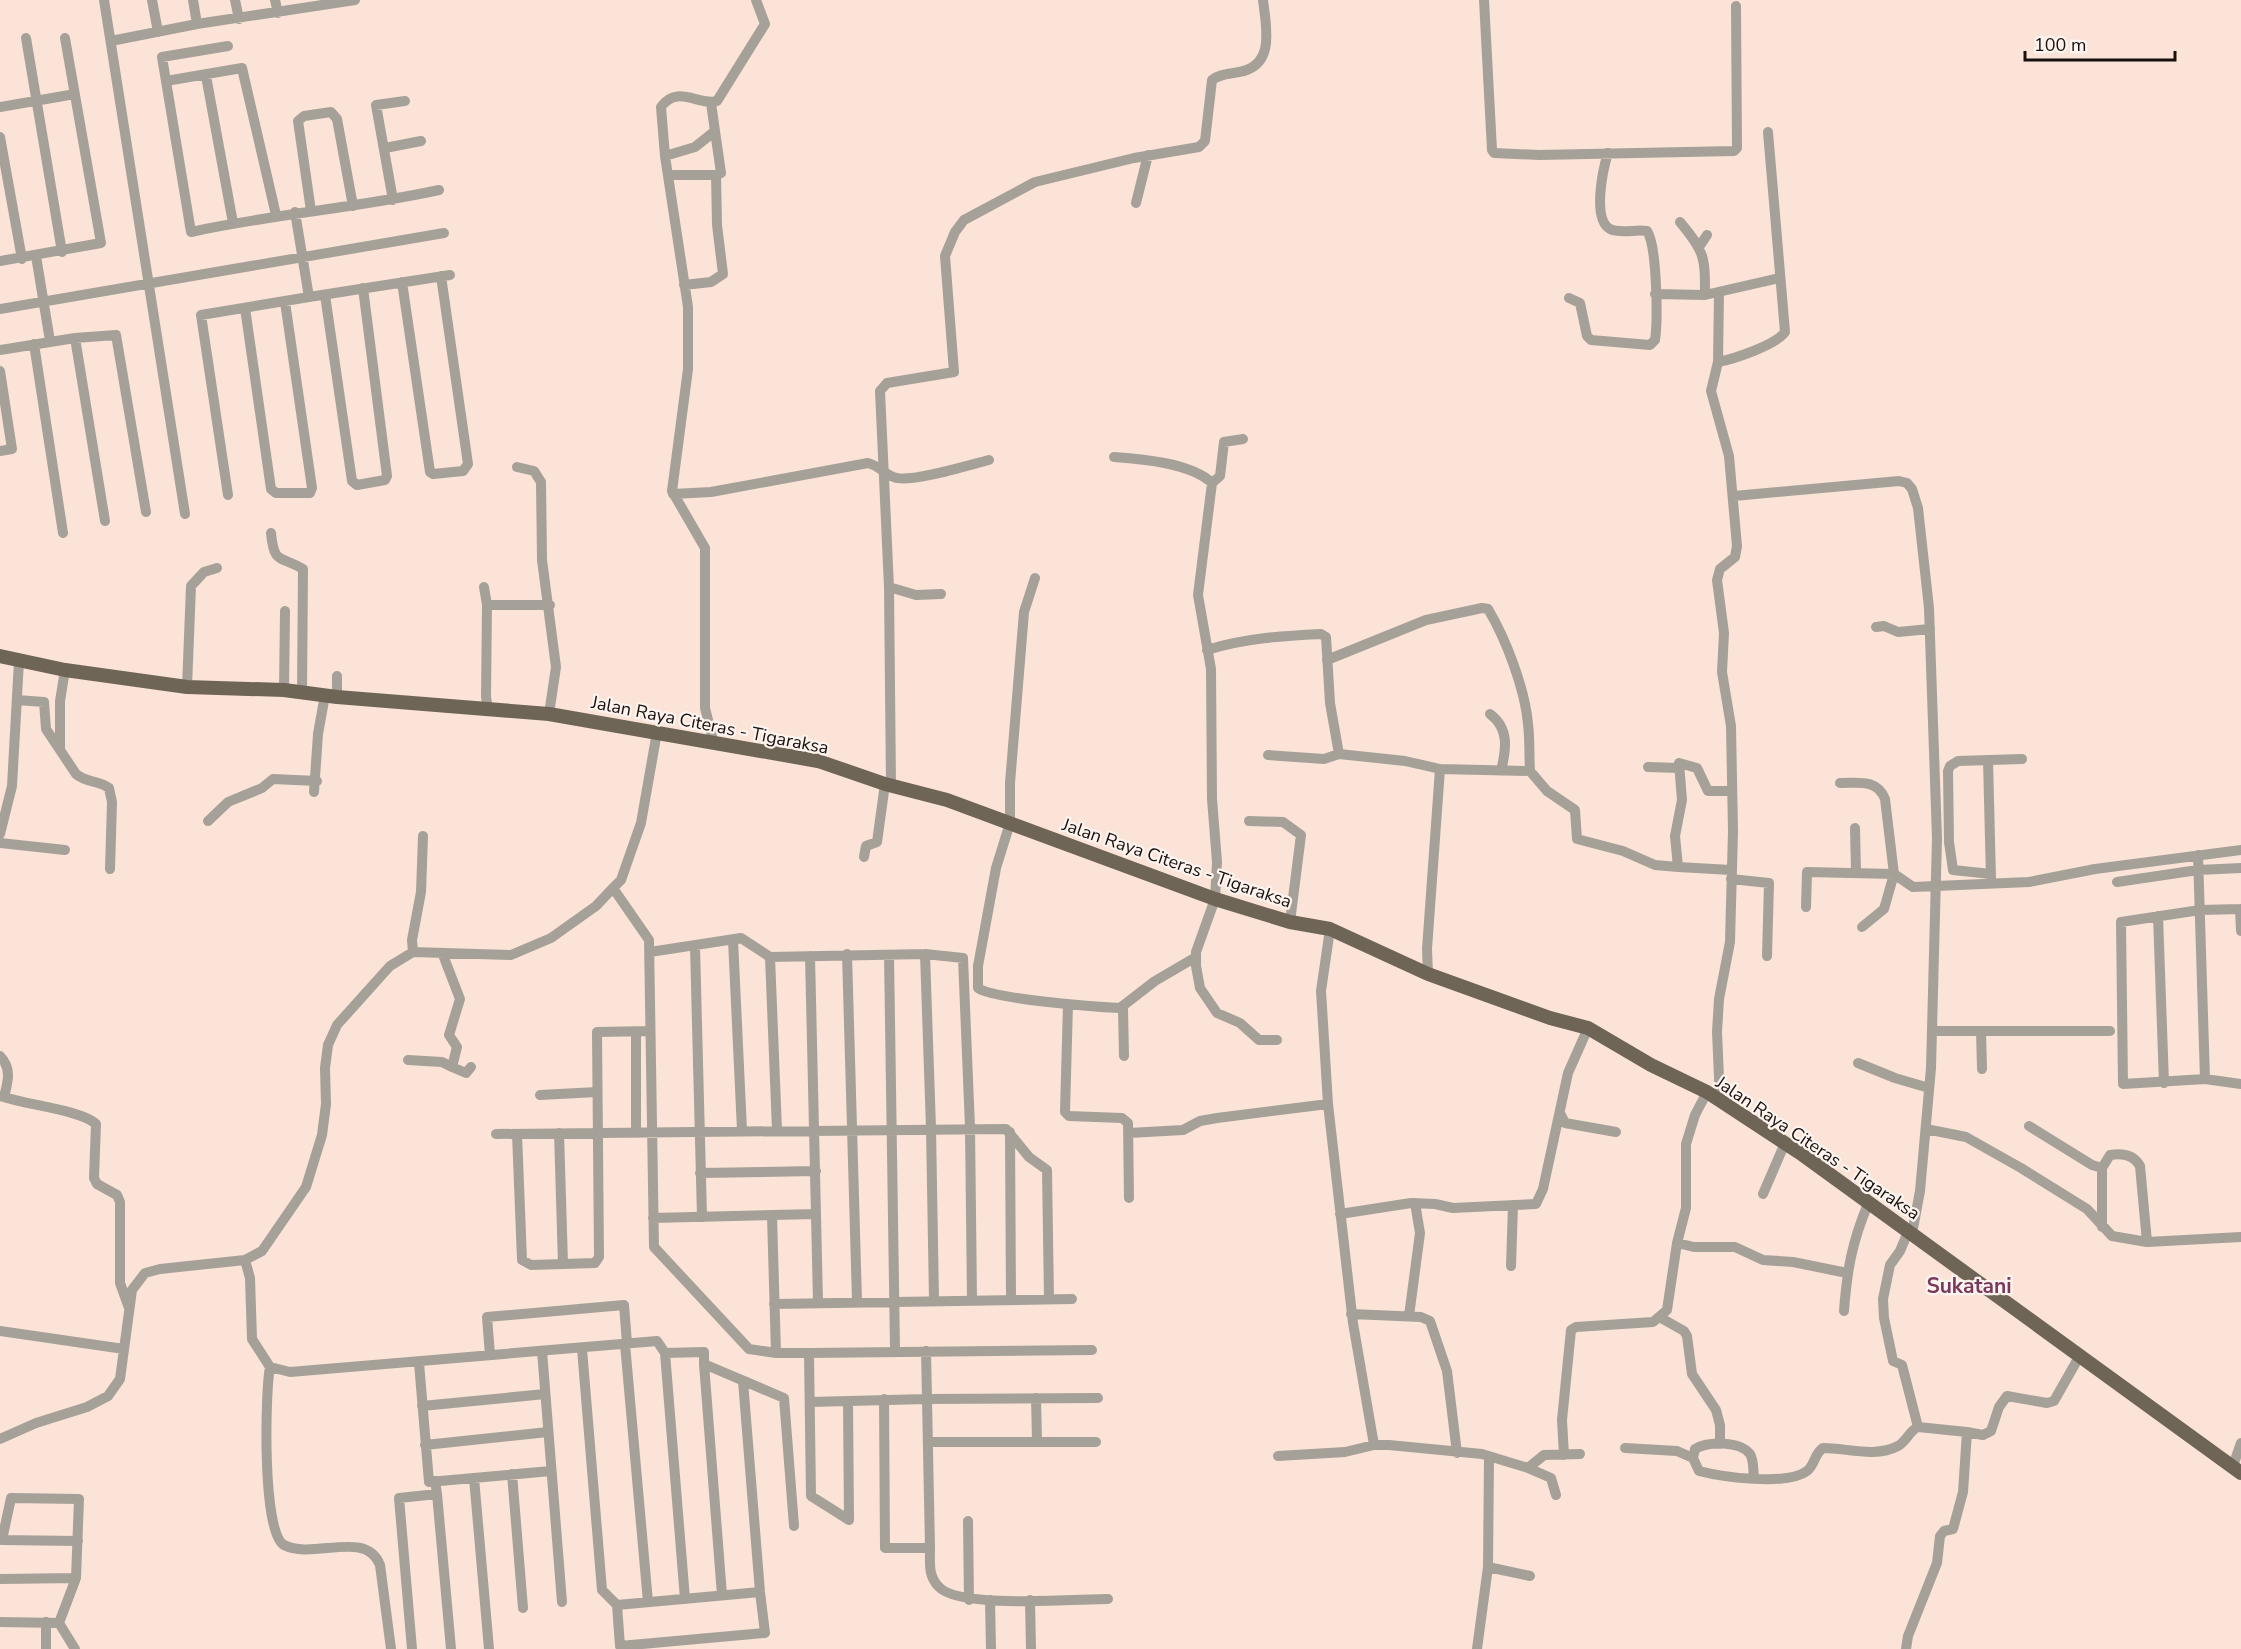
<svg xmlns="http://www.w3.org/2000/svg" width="2241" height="1649" viewBox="0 0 2241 1649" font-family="'Nunito Sans',sans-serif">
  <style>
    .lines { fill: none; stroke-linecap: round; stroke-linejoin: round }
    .minor { stroke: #a6a198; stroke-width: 10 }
    .major { stroke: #6f6557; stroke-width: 14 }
    .labels { text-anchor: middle; stroke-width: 4.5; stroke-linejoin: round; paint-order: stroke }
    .street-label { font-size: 18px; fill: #17100c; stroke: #fdf4ef }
    .quarter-label { font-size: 21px; font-weight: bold; fill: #7a395b; stroke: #fdf4ef }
  </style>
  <rect width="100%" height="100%" fill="#fbe3d8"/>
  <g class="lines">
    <path class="minor" d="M104 0 185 514
      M152 0 158 32
      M193 0 197 24
      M235 0 239 19
      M275 0 278 13
      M1484 0 1492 150 1494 153 1539 155 1734 151 1737 148 1736 6
      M26 38 62 252
      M111 41 197 24 355 0
      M228 46 162 57 191 232C273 214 357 208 439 190
      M206 76 233 223
      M166 81 242 68 276 215
      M0 107 75 94
      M0 137 22 259
      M385 148 421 141
      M665 156 695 147 715 131 711 103
      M669 175H716L721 173 715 131
      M393 200 376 105 405 101
      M1136 203 1148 155
      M311 211 298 121 304 116 331 112 337 119 353 206
      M295 212 309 297 450 275
      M1680 222C1705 252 1705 257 1705 295
      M1699 247 1707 235
      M36 256 50 341
      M0 261 101 243 65 38
      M402 282 430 472 433 474 463 471 468 464 441 276
      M684 285 711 282 723 274 717 225 716 175
      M1719 292 1718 362 1711 391 1729 456 1737 546 1735 557 1720 569 1717 580 1724 633 1722 672 1731 726 1733 831 1730 942 1719 999 1717 1032 1720 1100
      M1655 294 1705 295 1779 278
      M325 295 352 481 357 485 385 480 387 476 363 288
      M1569 298 1580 303 1587 336 1591 340 1650 345 1655 340C1658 320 1657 245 1647 231 1636 229 1620 234 1610 229 1592 219 1603 169 1608 153
      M245 308 271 489 276 493H310L312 488 285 302
      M0 309 444 233
      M75 338 105 521
      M34 344 63 533
      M0 350 75 338 116 335 146 512
      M1718 362C1734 359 1776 345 1785 332L1768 132
      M0 371 12 449 0 451
      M1114 457C1142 459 1191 463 1212 483L1198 595 1211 669 1212 799 1217 862 1215 899 1196 952V966L1200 988 1217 1013 1240 1023 1259 1040H1277
      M517 467 534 471 541 482 542 560 556 667 549 714
      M1212 483 1220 476 1224 442 1243 439
      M673 494 711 492 868 463C880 466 886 476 897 478 914 482 969 465 989 460
      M228 495 201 315 309 297
      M1734 496 1899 481 1907 483 1912 489 1918 508 1929 608 1937 838 1931 1068 1920 1191 1912 1234
      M271 533C274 565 280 555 303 569L302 693
      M1035 578 1024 612 1010 783V823L996 868 978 966V988C993 999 1096 1007 1120 1008L1155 981 1196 957
      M484 587 487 605 486 697 488 709
      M889 587 916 595 941 594
      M487 605H550
      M1876 627 1884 626 1898 632 1930 629
      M1207 650C1245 638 1282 636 1321 634L1326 637 1330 703 1339 754
      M1327 660 1426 620 1482 608 1488 609C1506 639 1525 689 1528 724 1530 739 1529 755 1530 771
      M337 676V697
      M187 687 191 586 204 572 217 568
      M284 690 285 611
      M17 700 44 702 46 729 76 774C86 783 99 780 109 788L112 802 110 869
      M1490 714C1510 729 1506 750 1501 771
      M714 744 705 708V548L672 491 688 369V307L665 156 661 107C677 84 699 106 717 101L765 24 756 0
      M60 748V701L65 670
      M1268 755 1324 759 1339 754 1405 761 1440 769 1530 771 1547 791 1575 810 1577 839 1623 851 1655 865 1678 867
      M1988 760 1991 879
      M1648 767 1679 768
      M1840 783C1859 783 1877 779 1885 799L1894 874 1884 909 1862 927
      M891 785 889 587 880 391 887 383 954 372 945 256 955 232 964 220 1035 182 1134 158 1199 147 1205 141 1212 80C1219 74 1229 74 1239 72 1276 66 1266 26 1263 0
      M314 792 318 734 325 695
      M208 821 228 802 262 788 273 779 317 781
      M1249 821 1283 822 1301 835 1290 922
      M1855 828 1856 872
      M0 834 12 786 19 661
      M0 843 65 850
      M2198 855 2205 1079
      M864 857 866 846 877 842 885 784
      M1731 870 1678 867 1675 836 1682 800 1679 763 1697 768 1708 791H1732
      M1991 874 1953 870 1949 842 1948 771 1950 766 1958 761 2022 759
      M1731 879 1769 883 1767 956
      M2117 882 2198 870 2241 868
      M613 888 649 940 654 1247 749 1349 776 1353 772 1216
      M1806 907 1807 872 1894 874 1913 887 2029 882 2095 869 2241 850
      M2240 909 2241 931
      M2241 909 2200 910 2121 922 2123 1084 2205 1079 2241 1084
      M2158 916 2164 1083
      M1330 929 1321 991 1328 1104 1353 1323 1374 1445
      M733 940 742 1130
      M695 946 702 1217
      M413 952 412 940 421 892 423 836
      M650 952 741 938 770 957 777 1130
      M847 954 857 1301
      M925 954 931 1128 934 1300
      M889 955 895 1350
      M810 956 818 1302
      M770 957 925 954 963 958 970 1127 972 1300
      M1428 974 1427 949 1440 769
      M1068 1004 1065 1112 1069 1116 1122 1118 1128 1123 1129 1198
      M1123 1008 1124 1056
      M1933 1031H2110
      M1981 1031 1982 1069
      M0 1056C12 1068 8 1082 4 1097L0 1096
      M408 1060 442 1062 452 1067 457 1047 449 1035 460 999 443 955
      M1858 1063 1895 1078 1929 1088
      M452 1067 466 1073 471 1067
      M540 1095 597 1092
      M4 1097C27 1105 81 1110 96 1124L94 1178 97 1184 117 1195 120 1202V1283L129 1308
      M1560 1113 1565 1123 1616 1132
      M2029 1126 2092 1165 2102 1168
      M1926 1129 1966 1137 2021 1168 2087 1209 2112 1236 2147 1242 2241 1237
      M636 1132V1032
      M1010 1132 1011 1299
      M559 1133 563 1264
      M1129 1133 1183 1130 1200 1121 1217 1118 1328 1104
      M496 1134 1006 1129 1029 1157 1047 1170 1049 1299
      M517 1134 522 1260 531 1265 595 1263 599 1257 597 1032 650 1031
      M700 1173 816 1171
      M1763 1194 1785 1143
      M1340 1214 1411 1203 1435 1204 1453 1208 1536 1204 1543 1189 1568 1073 1588 1028
      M653 1218 816 1214
      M2102 1227V1168L2110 1155C2122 1153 2134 1155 2140 1166L2147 1242
      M1908 1232 1900 1251 1890 1265 1883 1299 1884 1318 1893 1361 1902 1365 1918 1427
      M1677 1243 1694 1247H1735L1763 1260 1793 1262 1847 1273
      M245 1260 250 1278 252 1339 270 1367 290 1372 657 1341 665 1353 685 1599
      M1511 1266 1513 1205
      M774 1304 1072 1299
      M1844 1311C1847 1270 1852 1242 1868 1204
      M1351 1314 1421 1317 1430 1321 1447 1371 1457 1453
      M1409 1316 1420 1233 1415 1203
      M1661 1318 1684 1331 1687 1336 1692 1374 1716 1410 1720 1425V1444
      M0 1331 124 1349
      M625 1344 648 1602
      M582 1349 602 1590 617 1605
      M542 1351 562 1602
      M926 1351 927 1399 1098 1398
      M665 1353 704 1352V1364L784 1398 794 1526
      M776 1353H809L811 1496 849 1520 848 1401
      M809 1353 1092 1350
      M490 1355 487 1317 624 1305 627 1343
      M419 1363 429 1482 551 1471
      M704 1364 722 1595
      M270 1367C265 1393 262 1533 284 1545 313 1560 366 1529 380 1565L391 1649
      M743 1381 760 1592 765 1633 620 1646 617 1605 760 1592
      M1036 1398 1037 1442
      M810 1402 927 1399 930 1548H885L884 1399
      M422 1406 545 1394
      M0 1439 36 1423 87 1407 108 1396 120 1379 132 1290 145 1273 160 1269 245 1260 262 1251 306 1187 322 1135 326 1104 325 1068 328 1045 337 1025 390 966 413 952 511 955 551 938 596 906 613 888 621 880 641 823 657 732
      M928 1442H1096
      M425 1445 548 1432
      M1625 1448 1677 1451 1693 1458 1699 1471C1722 1477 1787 1486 1807 1471 1815 1465 1814 1454 1823 1448 1847 1448 1875 1458 1898 1446 1907 1441 1909 1431 1918 1427L1967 1432
      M1564 1455 1562 1420 1571 1330 1576 1327 1653 1322 1667 1310 1677 1243 1686 1208V1144L1695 1115 1707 1092
      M1278 1456 1345 1452 1374 1445H1389L1482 1454 1528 1468 1544 1455 1580 1454
      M1693 1458 1695 1449C1708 1441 1740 1441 1750 1454 1754 1460 1753 1471 1754 1478
      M2233 1466 2241 1443
      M1528 1468 1551 1478 1556 1495
      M512 1474 523 1608
      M474 1478 489 1649
      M437 1494 451 1649
      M968 1521 969 1600
      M930 1548C930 1564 928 1576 939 1587 959 1609 1076 1599 1108 1599
      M1488 1567 1530 1576
      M0 1579 76 1578
      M990 1600 991 1649
      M1030 1600 1031 1649
      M0 1622 59 1623 75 1649
      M46 1622V1649
      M59 1623 76 1578 79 1499 11 1498 2 1540 78 1541
      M412 1649 399 1498 437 1494 435 1481
      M1477 1649 1488 1567 1489 1457
      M1906 1649 1908 1636 1937 1563 1940 1536 1944 1531 1953 1529 1963 1492 1967 1432 1983 1435 1991 1431 1999 1407 2007 1396 2047 1403 2054 1401 2079 1357"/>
    <path class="major" d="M0 656 65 670 187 687 284 690 337 697 549 714 818 761 885 784 947 800 1215 899 1290 922 1330 929 1428 974 1550 1018 1588 1028 1651 1065 1707 1092 1803 1155 2241 1473"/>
  </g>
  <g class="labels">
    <g class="street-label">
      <text transform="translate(710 725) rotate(11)" y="6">Jalan Raya Citeras - Tigaraksa</text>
      <text transform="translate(1177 863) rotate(19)" y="6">Jalan Raya Citeras - Tigaraksa</text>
      <text transform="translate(1818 1148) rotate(34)" y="6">Jalan Raya Citeras - Tigaraksa</text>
    </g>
    <g class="quarter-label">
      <text x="1969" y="1293">Sukatani</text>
    </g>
  </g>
  <path d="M2025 51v9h150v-9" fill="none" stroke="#17100c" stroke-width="3"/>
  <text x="2034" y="51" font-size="18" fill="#17100c" stroke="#fdf4ef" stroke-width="4.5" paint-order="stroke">100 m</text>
</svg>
